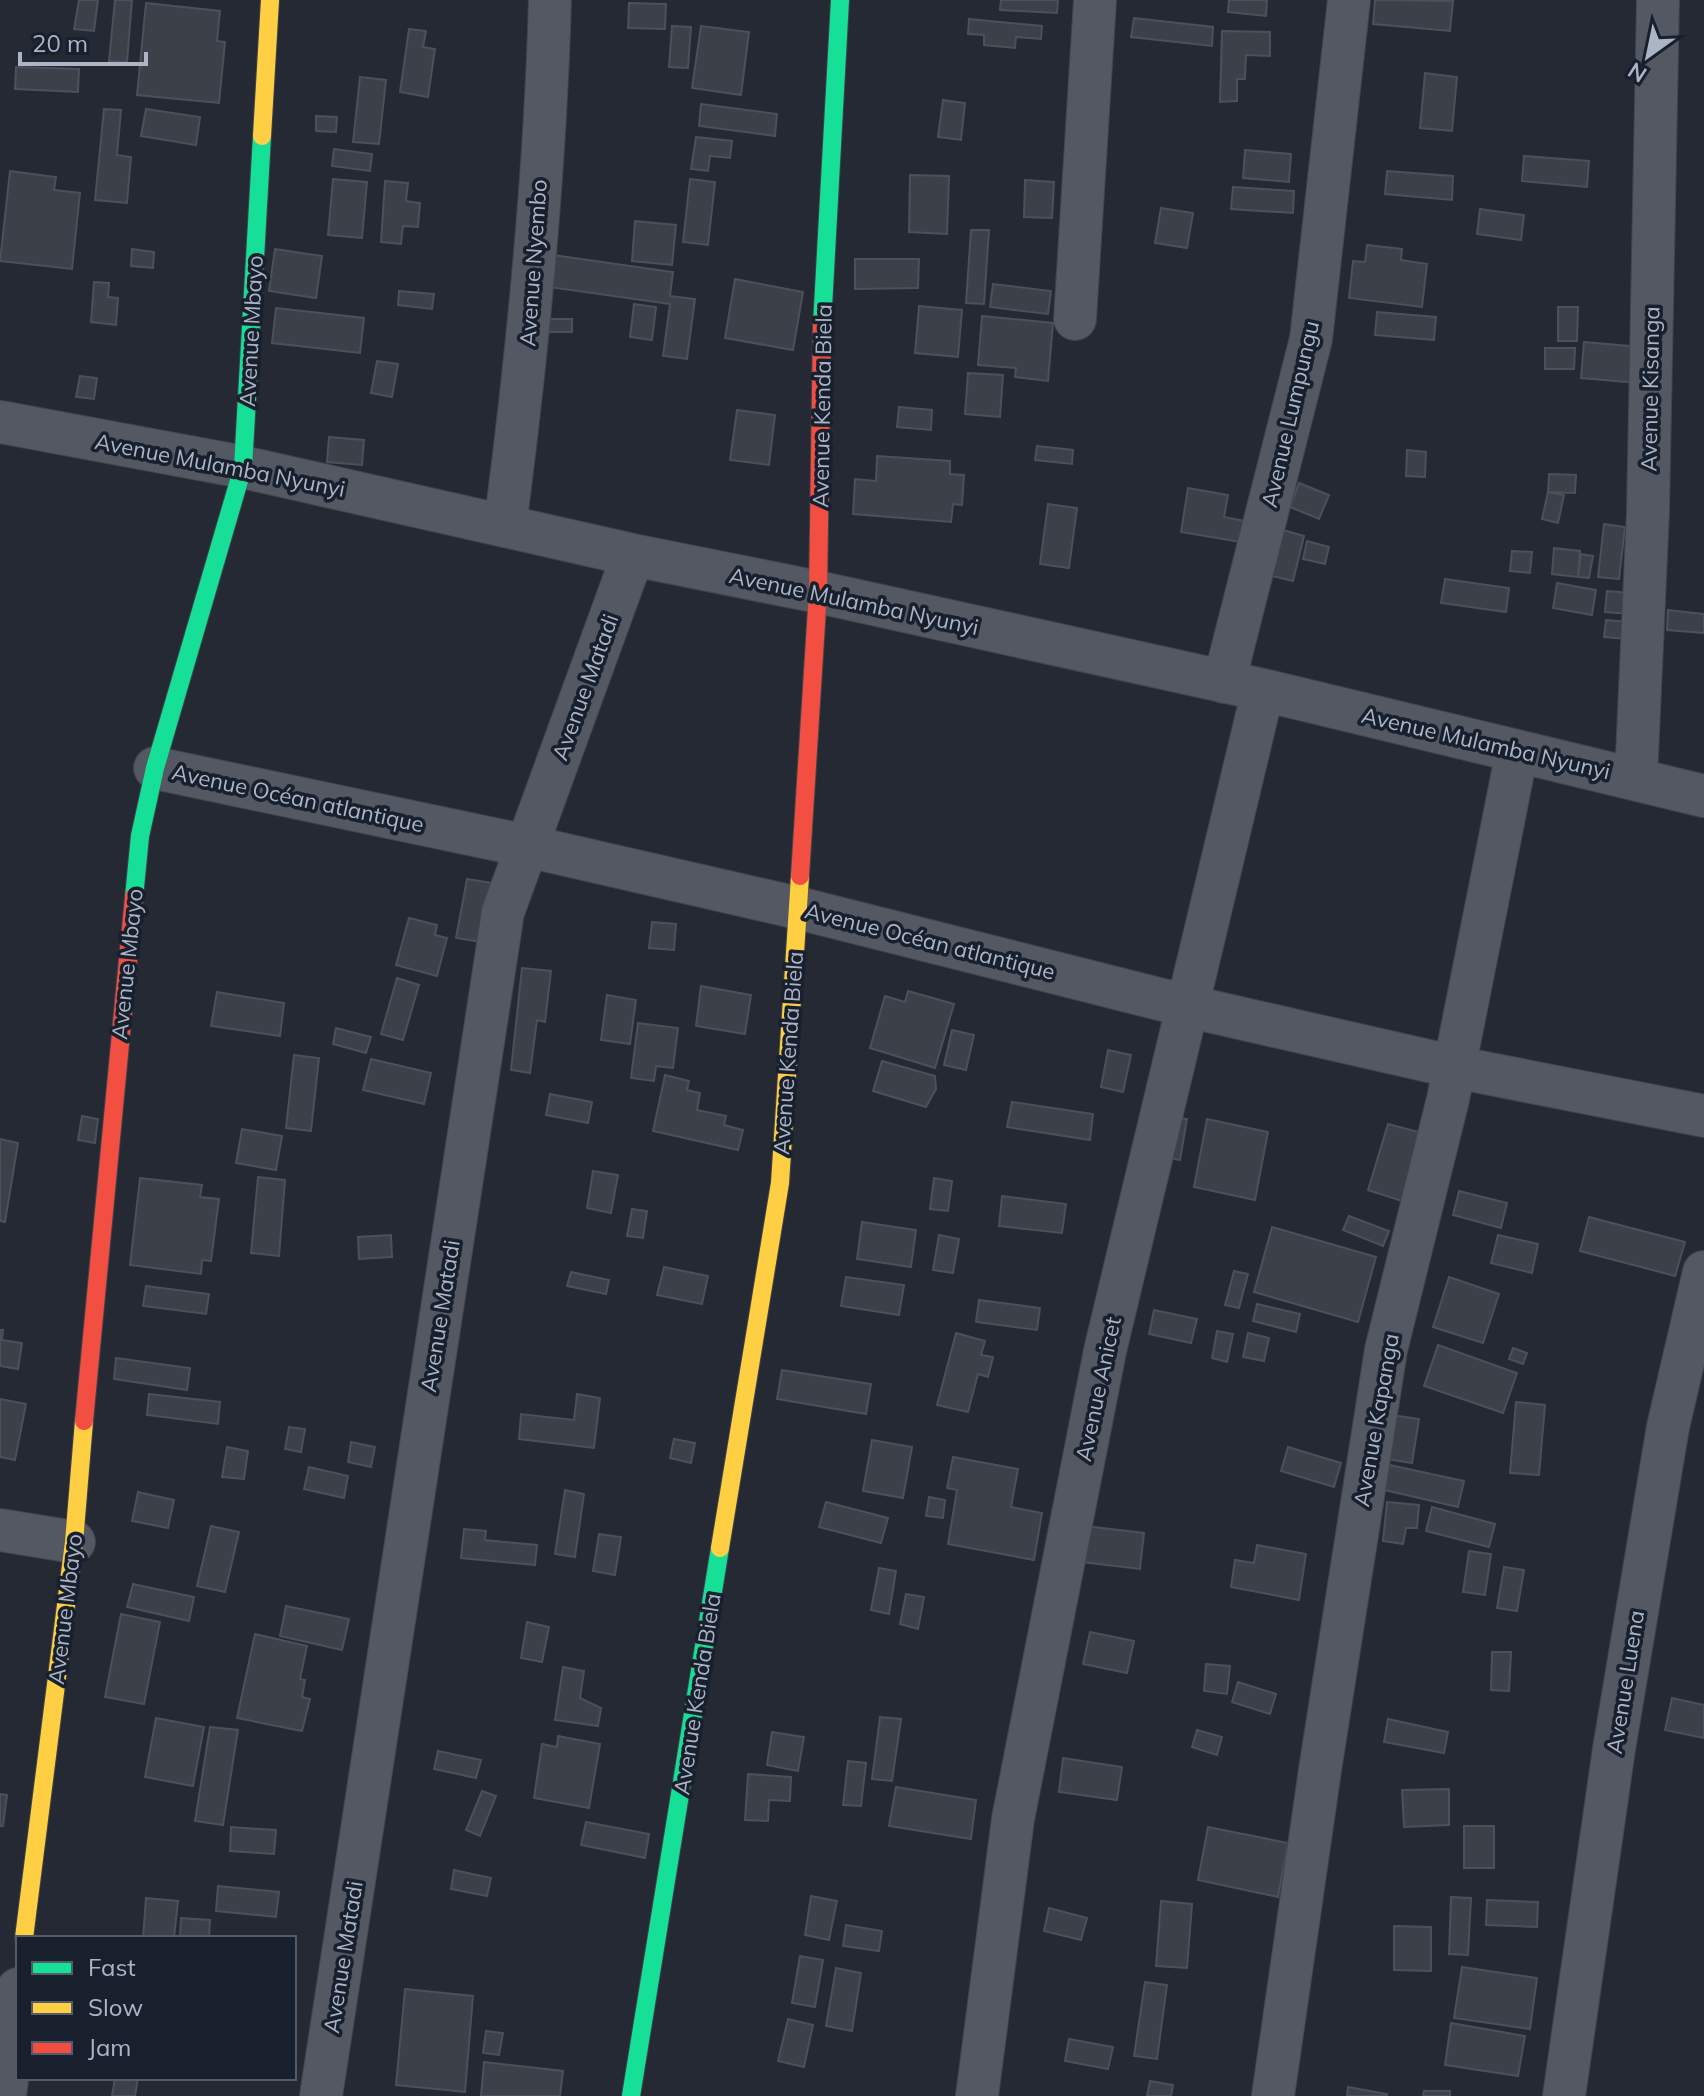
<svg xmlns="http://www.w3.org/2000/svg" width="1704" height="2096" viewBox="0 0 1704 2096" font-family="Mulish,sans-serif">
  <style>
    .building { fill: #3c4049; stroke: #4b515b; stroke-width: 2 }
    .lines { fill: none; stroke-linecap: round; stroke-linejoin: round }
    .street-casing { stroke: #40444c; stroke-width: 44 }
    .fast-casing { stroke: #40444c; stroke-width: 20 }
    .slow-casing { stroke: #40444c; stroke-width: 20 }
    .jam-casing { stroke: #40444c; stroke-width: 20 }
    .street { stroke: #545862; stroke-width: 42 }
    .fast { stroke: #16e098; stroke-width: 18 }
    .slow { stroke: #ffcf43; stroke-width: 18 }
    .jam { stroke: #f24e42; stroke-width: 18 }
    .labels { text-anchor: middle; stroke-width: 7; stroke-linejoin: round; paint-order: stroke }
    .street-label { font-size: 22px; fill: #acb5c6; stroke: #181f2d }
  </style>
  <rect width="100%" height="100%" fill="#242933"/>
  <path class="building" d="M79 0H98L94 31 74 29Z
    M115 0H132L127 62 109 61Z
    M1001 0H1058L1057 13 1000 10Z
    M1229 0H1267L1266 16 1228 12Z
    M1375 0 1453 1 1450 31 1373 24Z
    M146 3 220 11 217 41 225 42 219 103 137 95Z
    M629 3 666 4 665 29 628 28Z
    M1134 18 1213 27 1212 46 1131 37Z
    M969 19 1042 26 1041 39 1016 37 1015 48 984 45V35L968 34Z
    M672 26 691 27 688 68 669 67Z
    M701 26 749 32 741 95 692 88Z
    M409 29 426 31 423 47 435 49 428 97 400 92Z
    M1222 31 1270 32V56L1246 55 1245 79H1237V101L1220 102Z
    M16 67 79 69 78 92 15 89Z
    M1425 73 1457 77 1452 131 1420 128Z
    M360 77 386 80 379 144 353 142Z
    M943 100 965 103 961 140 938 137Z
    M701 104 777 114 775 136 699 126Z
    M104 109 121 110 117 155 131 157 127 203 95 200Z
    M146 109 200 117 196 145 141 136Z
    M316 116 337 117 336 132 316 131Z
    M696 137 732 141 730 158 710 156 708 171 691 169Z
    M334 149 372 154 370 171 332 166Z
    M1245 150 1291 154 1289 182 1243 178Z
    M1524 156 1589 161 1587 187 1522 181Z
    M10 171 56 177 54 190 80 193 72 269 0 261Z
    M1387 171 1453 176 1452 200 1385 194Z
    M910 175 949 176 947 234 909 232Z
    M333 179 367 182 362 238 328 235Z
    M690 179 715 182 708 245 683 242Z
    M1025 180 1054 182 1052 218 1024 217Z
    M385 181 408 183 406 201 420 203 418 227 403 226 401 244 381 242Z
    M1233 187 1294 191 1293 213 1231 209Z
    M1161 208 1193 213 1187 248 1155 243Z
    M1480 209 1524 215 1521 240 1477 234Z
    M635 221 676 225 672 265 632 261Z
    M971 230H989L984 304 966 303Z
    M1367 245 1402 249 1401 260 1427 264 1422 307 1349 298 1353 261 1365 262Z
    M132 249 154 252 153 268 131 266Z
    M275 249 322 256 316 298 269 291Z
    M546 254 673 272 670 296 695 299 687 359 663 356 670 304 542 286Z
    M855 259H919L918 288 855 289Z
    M735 279 803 292 793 350 725 338Z
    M94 282 109 283 108 297 118 298 116 325 91 322Z
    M993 284 1051 291 1048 314 990 307Z
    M399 291 434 294 432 309 398 305Z
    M634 304 656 307 652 340 630 337Z
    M919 306 962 310 958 357 915 353Z
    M1558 307H1578L1577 341H1558Z
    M276 308 364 318 360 353 272 343Z
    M1377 312 1436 317 1434 340 1375 335Z
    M982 316 1053 323 1048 381 1015 377 1016 368 978 365Z
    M549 319H572V332H549Z
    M1584 342 1641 347 1638 383 1581 378Z
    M1545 348H1575L1574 369H1545Z
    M377 361 398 364 392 397 371 393Z
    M968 373 1003 375 1000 417 965 414Z
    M80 376 97 378 94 399 76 397Z
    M899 407 932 410 931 430 897 427Z
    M737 410 775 415 769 465 730 460Z
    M329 437 364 440 362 465 327 462Z
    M1037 446 1073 450 1072 464 1035 460Z
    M1407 450 1426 452 1425 477 1406 476Z
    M877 456 950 461V474L964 475 962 505 953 504 951 522 853 514 855 479 876 481Z
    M1549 474 1576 475 1575 493 1548 492Z
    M1299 483 1329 495 1319 519 1290 507Z
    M1188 488 1228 495 1224 517 1245 521 1241 542 1181 532Z
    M1548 492 1564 495 1558 523 1542 519Z
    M1048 504 1077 508 1069 568 1040 564Z
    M1604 524 1625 527 1619 579 1598 577Z
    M1276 528 1304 536 1293 581 1264 574Z
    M1307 541 1329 547 1325 564 1303 559Z
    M1554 548 1580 551 1578 577 1552 574Z
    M1512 551 1532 552 1530 573 1510 571Z
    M1581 554 1593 556 1589 578 1578 577Z
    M1445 579 1509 588 1506 612 1441 603Z
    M1557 583 1596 590 1592 615 1553 608Z
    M1607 591 1632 593 1630 614 1605 612Z
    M1668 610 1704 614V633L1667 630Z
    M1606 620 1629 622 1627 639 1604 637Z
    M467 879 499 884 488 943 456 938Z
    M409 918 437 925 435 935 447 938 437 976 396 965Z
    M652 922 676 924 674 950 649 948Z
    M522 968 551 971 545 1022 537 1020 530 1073 511 1070Z
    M397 978 419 985 403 1040 381 1034Z
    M701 986 751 995 745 1034 696 1026Z
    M908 991 954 1004 935 1068 870 1048 885 996 905 1002Z
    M217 992 284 1003 280 1036 211 1026Z
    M607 995 636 1000 630 1044 601 1040Z
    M638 1023 678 1028 673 1068 656 1066 654 1081 631 1078Z
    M336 1028 371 1037 366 1053 333 1044Z
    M952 1030 974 1035 966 1070 944 1065Z
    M1108 1050 1131 1055 1123 1092 1101 1087Z
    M294 1055 319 1058 311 1131 286 1128Z
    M371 1059 431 1073 424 1104 363 1090Z
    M882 1061 935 1076 936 1089 926 1107 873 1091Z
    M665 1075 689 1081 687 1090 700 1093 697 1110 726 1116 724 1125 743 1130 738 1150 653 1131Z
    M550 1094 592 1102 588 1123 546 1115Z
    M1012 1102 1093 1114 1090 1140 1007 1127Z
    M1161 1115 1187 1119 1180 1160 1154 1155Z
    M82 1116 98 1119 95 1143 78 1140Z
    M1207 1119 1268 1132 1255 1200 1194 1187Z
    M1388 1124 1422 1133 1402 1201 1368 1190Z
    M242 1129 282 1136 276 1170 236 1163Z
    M0 1139 18 1143 5 1222 0 1221Z
    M593 1171 618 1175 611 1213 587 1208Z
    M258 1177 285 1180 279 1256 251 1253Z
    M140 1178 202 1185 200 1197 219 1199 211 1261 202 1260 201 1274 130 1265Z
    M934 1178 952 1181 948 1211 930 1209Z
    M1459 1191 1507 1203 1501 1228 1453 1215Z
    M1002 1196 1066 1204 1062 1233 999 1226Z
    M632 1209 647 1211 643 1238 627 1236Z
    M1349 1216 1389 1231 1383 1246 1343 1230Z
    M1589 1217 1685 1242 1675 1276 1580 1251Z
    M862 1222 916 1230 911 1267 857 1259Z
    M1272 1227 1376 1257 1358 1322 1254 1292Z
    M391 1235 392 1257 359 1259 358 1237Z
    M939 1235 959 1239 953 1273 933 1270Z
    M1498 1235 1538 1244 1532 1273 1491 1263Z
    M664 1267 708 1276 702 1304 657 1295Z
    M1234 1271 1248 1274 1239 1308 1225 1305Z
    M571 1272 609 1280 606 1294 567 1286Z
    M846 1277 904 1285 899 1315 841 1306Z
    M1449 1277 1499 1294 1483 1343 1433 1327Z
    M146 1286 209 1294 206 1314 143 1306Z
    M979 1300 1040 1308 1037 1330 976 1322Z
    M1257 1304 1300 1314 1296 1332 1253 1321Z
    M1154 1310 1197 1319 1191 1343 1149 1334Z
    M0 1330H3L2 1340 22 1343 18 1369 0 1366Z
    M1217 1331 1233 1334 1227 1362 1212 1358Z
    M956 1333 985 1341 981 1355 993 1357 988 1377 978 1374 968 1412 937 1405Z
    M1248 1333 1269 1338 1264 1361 1243 1357Z
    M1438 1345 1517 1373 1503 1413 1424 1386Z
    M1513 1348 1527 1353 1523 1364 1509 1359Z
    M116 1358 190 1368 187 1390 114 1379Z
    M782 1370 871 1384 866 1414 777 1399Z
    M149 1394 220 1402 218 1424 147 1415Z
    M577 1394 600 1398 594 1448 519 1439 521 1414 574 1420Z
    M0 1399 26 1404 15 1460 0 1457Z
    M1516 1402 1545 1405 1539 1475 1510 1473Z
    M1392 1415 1419 1419 1412 1463 1386 1459Z
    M289 1427 305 1429 301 1452 285 1449Z
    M674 1439 695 1443 691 1463 670 1458Z
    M872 1440 912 1447 903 1498 863 1491Z
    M351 1442 375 1447 371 1467 348 1462Z
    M227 1447 248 1451 244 1479 222 1477Z
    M1288 1447 1341 1463 1334 1487 1281 1471Z
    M953 1457 1018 1469 1011 1507 1042 1513 1034 1560 948 1544 957 1490 947 1488Z
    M1385 1464 1464 1481 1458 1507 1380 1489Z
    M309 1467 348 1476 344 1498 304 1489Z
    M565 1490 584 1494 575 1557 555 1554Z
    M138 1492 174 1500 168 1528 132 1521Z
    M929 1497 945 1500 943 1518 926 1516Z
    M826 1502 888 1518 881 1543 819 1527Z
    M1387 1502 1419 1505 1417 1528H1406L1403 1544 1383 1541Z
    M1432 1507 1495 1524 1489 1547 1426 1531Z
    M211 1526 239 1532 225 1592 197 1586Z
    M1085 1526 1144 1533 1140 1569 1082 1562Z
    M464 1529 486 1531 485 1540 537 1545 535 1565 461 1558Z
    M599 1534 621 1537 615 1575 593 1571Z
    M1257 1545 1306 1554 1299 1600 1231 1587 1235 1560 1254 1563Z
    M1469 1551 1491 1554 1485 1595 1463 1592Z
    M1504 1567 1524 1570 1517 1611 1497 1608Z
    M879 1568 896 1571 889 1614 871 1610Z
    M133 1584 194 1597 189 1621 127 1607Z
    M906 1594 924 1597 918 1629 900 1624Z
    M286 1606 349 1619 342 1650 280 1636Z
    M121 1614 160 1622 144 1704 105 1697Z
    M527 1622 549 1627 542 1662 521 1658Z
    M1090 1632 1134 1641 1127 1673 1083 1664Z
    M255 1634 307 1646 300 1679 305 1680 302 1697 310 1699 302 1731 237 1718Z
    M1492 1652H1511L1509 1691 1491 1690Z
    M1206 1664 1230 1666 1227 1694 1204 1691Z
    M563 1667 584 1671 580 1698 601 1708 598 1726 555 1720Z
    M1238 1682 1276 1694 1270 1714 1232 1702Z
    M1672 1698 1704 1705V1738L1665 1730Z
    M880 1717 901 1719 892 1781 872 1779Z
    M156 1718 204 1727 193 1786 145 1777Z
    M1388 1719 1448 1732 1444 1753 1384 1742Z
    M210 1727 238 1730 223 1825 195 1821Z
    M1197 1730 1222 1737 1217 1755 1192 1747Z
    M772 1732 804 1737 798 1771 767 1765Z
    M558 1736 600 1744 589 1808 534 1798 542 1744 557 1747Z
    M438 1751 481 1760 476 1778 434 1769Z
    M1063 1758 1122 1767 1117 1800 1059 1792Z
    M848 1761 866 1763 861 1806 843 1805Z
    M748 1774 791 1777 790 1801 769 1800 768 1821 745 1820Z
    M896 1787 976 1800 971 1839 889 1826Z
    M1449 1789V1825L1404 1827 1402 1790Z
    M482 1791 496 1796 480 1836 466 1830Z
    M0 1794 7 1795 3 1826H0Z
    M586 1822 649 1834 645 1858 581 1845Z
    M1464 1826H1494V1868H1464Z
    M231 1827 276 1830 274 1854 230 1851Z
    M1208 1827 1288 1843 1278 1897 1198 1880Z
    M454 1870 491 1878 487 1896 451 1889Z
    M218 1886 279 1892 276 1917 216 1911Z
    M811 1896 837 1901 829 1940 805 1935Z
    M1451 1897 1471 1898 1468 1955 1449 1954Z
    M146 1898 178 1901 174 1938H143Z
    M1487 1900 1538 1902 1537 1927 1486 1925Z
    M1161 1901 1192 1904 1187 1968 1156 1966Z
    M1049 1908 1087 1918 1081 1940 1044 1931Z
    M181 1918 210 1920 209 1938H180Z
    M846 1925 882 1931 879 1951 843 1946Z
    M1394 1926 1431 1927V1971L1394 1970Z
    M800 1956 823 1960 815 2007 792 2003Z
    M1462 1967 1537 1978 1530 2029 1454 2018Z
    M836 1968 861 1973 852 2031 826 2026Z
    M1145 1982 1167 1985 1157 2059 1134 2056Z
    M405 1989 473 1996 465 2092 396 2085Z
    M788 2019 813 2025 804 2067 778 2061Z
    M1451 2023 1525 2036 1518 2076 1445 2065Z
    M486 2031 503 2033 499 2055 483 2053Z
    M1069 2039 1113 2047 1108 2069 1065 2061Z
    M484 2062 563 2071 560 2096H481Z
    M115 2078H138L135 2096H112Z
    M1150 2081 1173 2085 1171 2096H1147Z
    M1348 2087 1387 2094V2096H1347Z
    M1424 2091H1450V2096H1423Z"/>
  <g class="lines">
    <g class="street-casing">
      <path id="street" d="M1075 319 1095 0
        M0 422 243 467 633 555 818 592 1263 690 1704 796
        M505 526C528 351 545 176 550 0
        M1224 682 1311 339 1349 0
        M155 768 527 846 798 908 1187 1006 1455 1067 1704 1116
        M1636 778 1648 511 1658 0
        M0 1530 74 1542
        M5 2096 18 1989
        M321 2096 503 912 633 555
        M977 2096 1013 1819 1105 1351 1263 690
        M1273 2096 1320 1770 1386 1350 1448 1099 1517 752
        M1564 2096 1614 1749 1668 1427 1704 1272"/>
    </g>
    <g class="fast-casing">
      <path id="fast" d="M822 325 840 0
        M134 897 140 836 155 768 243 467 262 136
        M631 2096 720 1548"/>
    </g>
    <g class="slow-casing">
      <path id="slow" d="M262 136 270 0
        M720 1548 780 1183 800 876
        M24 1938 74 1542 84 1421"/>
    </g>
    <g class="jam-casing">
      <path id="jam" d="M800 876 818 592 822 325
        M84 1421 134 897"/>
    </g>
    <use href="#street" class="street"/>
    <use href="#fast" class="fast"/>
    <use href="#slow" class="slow"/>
    <use href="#jam" class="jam"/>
  </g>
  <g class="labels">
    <g class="street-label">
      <text transform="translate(533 263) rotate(-86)" y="8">Avenue Nyembo</text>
      <text transform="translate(251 331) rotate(-87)" y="8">Avenue Mbayo</text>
      <text transform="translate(1650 389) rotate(-89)" y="8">Avenue Kisanga</text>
      <text transform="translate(822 406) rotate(-89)" y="8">Avenue Kenda Biela</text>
      <text transform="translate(1290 414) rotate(-77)" y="8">Avenue Lumpungu</text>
      <text transform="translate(220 465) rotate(11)" y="8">Avenue Mulamba Nyunyi</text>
      <text transform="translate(854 601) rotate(12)" y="8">Avenue Mulamba Nyunyi</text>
      <text transform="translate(585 687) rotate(-70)" y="8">Avenue Matadi</text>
      <text transform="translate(1486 743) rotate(13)" y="8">Avenue Mulamba Nyunyi</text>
      <text transform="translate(298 798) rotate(12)" y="8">Avenue Océan atlantique</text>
      <text transform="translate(930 941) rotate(14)" y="8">Avenue Océan atlantique</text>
      <text transform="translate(127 964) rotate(-84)" y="8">Avenue Mbayo</text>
      <text transform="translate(788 1053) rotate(-86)" y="8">Avenue Kenda Biela</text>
      <text transform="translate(440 1316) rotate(-81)" y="8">Avenue Matadi</text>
      <text transform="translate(1098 1389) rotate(-78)" y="8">Avenue Anicet</text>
      <text transform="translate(1376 1420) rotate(-80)" y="8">Avenue Kapanga</text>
      <text transform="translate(65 1609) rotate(-83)" y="8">Avenue Mbayo</text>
      <text transform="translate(1625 1682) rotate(-81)" y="8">Avenue Luena</text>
      <text transform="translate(697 1694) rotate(-81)" y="8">Avenue Kenda Biela</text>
      <text transform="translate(343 1957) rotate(-81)" y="8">Avenue Matadi</text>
    </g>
  </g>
  <rect x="16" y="1936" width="280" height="144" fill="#181f2d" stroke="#535b6a" stroke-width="2"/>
  <rect x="32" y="1962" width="40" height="12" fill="#16e098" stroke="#535b6a" stroke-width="2"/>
  <text x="88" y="1976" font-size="24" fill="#acb5c6">Fast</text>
  <rect x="32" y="2002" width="40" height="12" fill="#ffcf43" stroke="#535b6a" stroke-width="2"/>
  <text x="88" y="2016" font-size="24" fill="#acb5c6">Slow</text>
  <rect x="32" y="2042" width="40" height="12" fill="#f24e42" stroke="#535b6a" stroke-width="2"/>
  <text x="88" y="2056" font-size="24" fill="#acb5c6">Jam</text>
  <g transform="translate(1648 56) rotate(213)" stroke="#181f2d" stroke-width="6" paint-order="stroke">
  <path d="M0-6L14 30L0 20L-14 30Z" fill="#acb5c6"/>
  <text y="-12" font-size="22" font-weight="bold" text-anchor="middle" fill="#acb5c6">N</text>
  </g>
  <path d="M20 52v12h126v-12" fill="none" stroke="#acb5c6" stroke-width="4"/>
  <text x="32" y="52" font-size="24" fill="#acb5c6" stroke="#181f2d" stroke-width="6" paint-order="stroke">20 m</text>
</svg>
